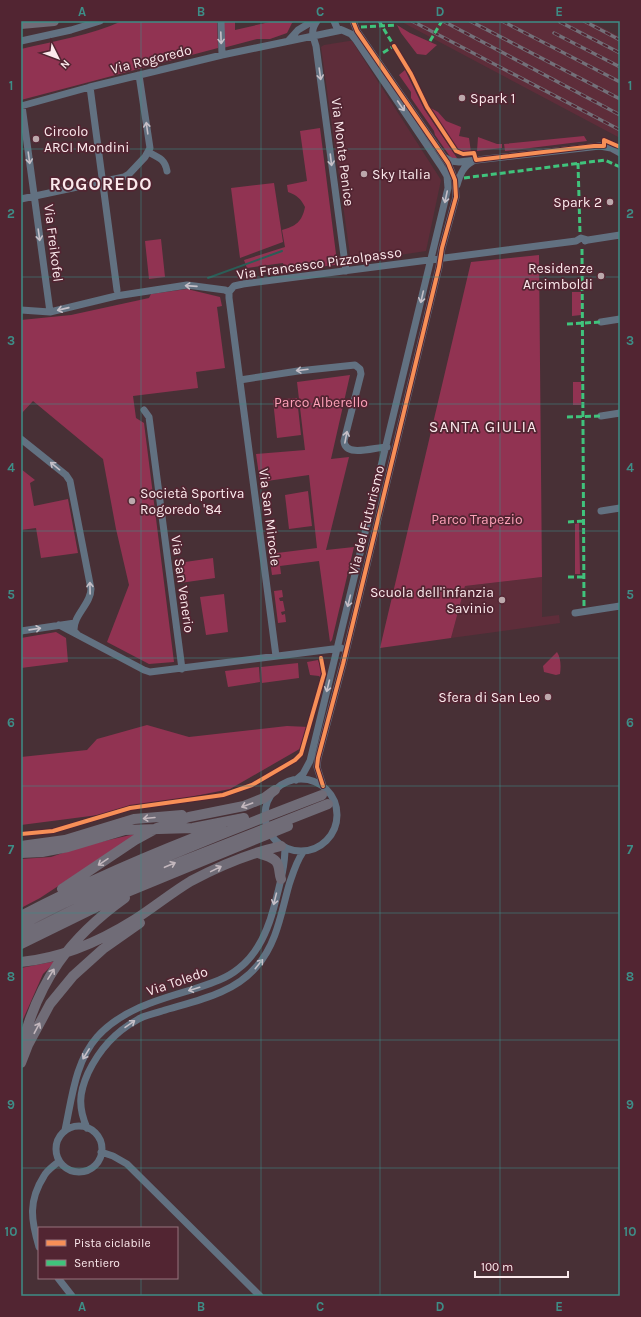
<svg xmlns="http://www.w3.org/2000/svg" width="641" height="1317" viewBox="0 0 641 1317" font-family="Karla,sans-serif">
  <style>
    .built { fill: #5e2d3a }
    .green { fill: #913352 }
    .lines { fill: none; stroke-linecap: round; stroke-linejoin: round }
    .stream { stroke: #2a5e57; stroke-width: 2 }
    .minor { stroke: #627181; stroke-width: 7 }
    .highway { stroke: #706c77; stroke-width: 10 }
    .rail-casing { stroke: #737079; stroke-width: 3.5 }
    .rail { stroke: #522532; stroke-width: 2; stroke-dasharray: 6; stroke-linecap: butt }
    .quiet { stroke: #40c37c; stroke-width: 3; stroke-dasharray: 6 3; stroke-linecap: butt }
    .cycleway-casing { stroke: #522532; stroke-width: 6 }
    .cycleway { stroke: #f78f57; stroke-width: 4 }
    .oneway { stroke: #c5bfc7 }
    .oneway2 { stroke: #c3b7bd }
    .grid { fill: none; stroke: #3e8d87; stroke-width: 1; stroke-opacity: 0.55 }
    .poi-dot { fill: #bca8ac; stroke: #522532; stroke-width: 1.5 }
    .labels { text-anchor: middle; stroke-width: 3.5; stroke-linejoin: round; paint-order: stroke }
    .street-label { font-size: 14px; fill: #fbe9ec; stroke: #522532 }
    .poi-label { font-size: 14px; fill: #fbe9ec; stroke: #522532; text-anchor: start }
    .park-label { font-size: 14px; fill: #fda1b8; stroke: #522532 }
    .quarter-label { font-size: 16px; letter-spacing: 1px; fill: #fbe9ec; stroke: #522532 }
    .district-label { font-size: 18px; font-weight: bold; letter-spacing: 1px; fill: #fbe9ec; stroke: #522532 }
    .neatline { fill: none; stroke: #3e8d87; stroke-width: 1.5 }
    .grid-label { font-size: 13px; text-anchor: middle; font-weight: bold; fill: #3e8d87 }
  </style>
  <rect width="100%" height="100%" fill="#483036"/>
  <path class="built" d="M400 21H590L620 37V138Z
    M349 41H352L441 180 426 251 353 262 350 255 321 47 324 45Z
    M542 577V617L559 615 560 623 451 638 465 586Z"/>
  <path class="green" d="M122 21H217L218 48 21 100V49C55 41 91 35 122 21Z
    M222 21H235V30L274 21H295L292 23 287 33 270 39H257L223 48Z
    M397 25 410 33 437 45 426 55 417 54 401 33Z
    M405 70 424 109 457 158H451L449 155 435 135 434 131 411 98V92L399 75Z
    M429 107 438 112 446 121 461 127 459 136 469 138 471 152H463L458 150 431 111Z
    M320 128 337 262 335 265 286 271 283 263 247 268 244 260 285 247 282 230C296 226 302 222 305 207 301 199 297 195 288 192L287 185 307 181 300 131Z
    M584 136 587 141 505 151 504 144Z
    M478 137 497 144H502V148L477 151Z
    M274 183 283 242 240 258 231 188Z
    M161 239 165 277 149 279 145 241Z
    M539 255 542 577 465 586 451 638 380 648 471 262Z
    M187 289 220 297 222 306 217 307 225 368 196 372 198 388 133 396 136 418 144 423 174 662 149 664 107 642 129 585 116 529 103 459 33 401 21 414V320L71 315 149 298 151 294Z
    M572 292H581V315L572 316Z
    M350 375 331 459 349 457 326 550 354 547 332 640 330 642 319 561 280 566 281 574 272 575 269 554 317 548 309 475 260 482 256 454 305 450 297 382Z
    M573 382H581V405H573Z
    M297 398 301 435 277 438 273 400Z
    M21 469 35 480 30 483 34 506 68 499 78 553 41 558 36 528 21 530Z
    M308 491 312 526 289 529 285 495Z
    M579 523 580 574H575V524Z
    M213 558 215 578 180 583 178 563Z
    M282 590 283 597 279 598 280 601H283L285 611 281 612 282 615 285 614 286 622 278 623 274 591Z
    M224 594 228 632 206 635 200 597Z
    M56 632 66 638 68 662 21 668V638Z
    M557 652C561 658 561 667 560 674L556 675 544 672 543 666Z
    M318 660 322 670 320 677 319 676 310 675 307 662Z
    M298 663 299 678 262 683 261 667Z
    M259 667 260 682 228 687 225 671Z
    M147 725 189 737 287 726 309 727 303 747 230 789 106 814 21 825V757L87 750 97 739Z
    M139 833 40 898 21 908V859L51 857 83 846Z
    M56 961 43 974 21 1024V968Z"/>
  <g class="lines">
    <path class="stream" d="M208 278 282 251"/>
    <path class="minor" d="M221 21 222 55
      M317 21C310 31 313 36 316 46L346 271
      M334 21 337 28 342 30
      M21 41 71 30 100 21
      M288 41 298 30 313 21
      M90 87 117 290
      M21 106 90 87 222 55 342 30
      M22 106 50 312
      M148 152C158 157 165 159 167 171
      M444 157 451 161 459 162 600 146 611 148 620 153
      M457 185C460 175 463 166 473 161
      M21 199 124 177 129 174 145 157 150 148 139 75
      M585 241 588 240 620 235
      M229 292V298L276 656
      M229 292 234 286 243 284 576 241 581 238 588 240
      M21 310 50 312 116 296 187 285 225 290 229 292
      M601 322 620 319
      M240 380 298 371 355 365 360 369 361 374 344 441C345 458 375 447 387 447
      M144 410 149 417 182 669
      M601 416 620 413
      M21 439 66 475 70 481 91 589C91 604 73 615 74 631L77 634
      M601 511 620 508
      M575 613 620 606
      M59 625 144 670 150 672 341 648
      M21 631 75 623
      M265 815a36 36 0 1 1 72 0a36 36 0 1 1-72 0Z
      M296 780 303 774 310 761 448 188 447 176 441 166 356 40 351 34 342 30
      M323 786 317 767 318 758 343 664 439 267 442 248 456 197 455 180 448 163 357 31 353 21
      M56 1149a23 23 0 1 1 46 0a23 23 0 1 1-46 0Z
      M87 1128C78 1107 79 1093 88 1073 99 1050 115 1032 137 1020 144 1015 154 1014 162 1011 195 1001 234 994 257 966 277 943 281 913 289 885 293 873 296 862 303 852
      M65 1130C72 1098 75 1062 97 1037 122 1009 160 999 194 989 209 984 226 979 238 969 258 954 268 930 274 907 279 887 285 868 285 848
      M101 1152 113 1156 127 1164 260 1296
      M39 1247C31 1220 28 1201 44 1176 47 1170 54 1166 59 1161
      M58 1278 72 1296"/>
    <path class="highway" d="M21 24 54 21
      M21 846 65 840 134 819 182 815
      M21 853 42 852 68 847 125 830 193 828 244 818
      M258 853C265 856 276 857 278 865 280 870 279 874 281 879
      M62 889 135 840 157 828 189 817 244 806 264 798 275 790
      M21 916C86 882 153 853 222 827
      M21 925C118 874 220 834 322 795
      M21 936 107 893 150 874 328 804
      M21 944 127 892 288 826
      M21 962C62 958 99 942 134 920 153 908 171 893 191 881 219 866 251 853 281 846
      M21 1049C38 981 69 938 125 898
      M21 1063 28 1045 50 1004 73 976 103 949 140 923"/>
    <g class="rail-casing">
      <path id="rail" d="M412 21 620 130
        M443 21 620 115
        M470 21 620 99
        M502 21 620 82
        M584 21 620 40
        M560 22 620 53
        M554 33 620 67"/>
    </g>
    <use href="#rail" class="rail"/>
    <path class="quiet" d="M379 21 394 46 381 54
      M361 27 397 25
      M430 41 442 21
      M578 163 580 233
      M464 178 605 160 620 167
      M582 249 584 606
      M567 324 601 322
      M567 417 601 416
      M568 522 583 521
      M568 577H584"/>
    <g class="cycleway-casing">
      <path id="cycleway" d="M394 46 411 74 427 107 456 151 463 154 474 153 476 160 594 146H604V140L620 147
        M323 786 317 767 318 758 343 664 439 267 442 248 456 197 455 180 448 163 357 31 353 21
        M21 834 53 831 130 808 223 795 252 785 295 760 301 754 324 674 321 658"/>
    </g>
    <use href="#cycleway" class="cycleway"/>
  </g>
  <defs><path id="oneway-shaft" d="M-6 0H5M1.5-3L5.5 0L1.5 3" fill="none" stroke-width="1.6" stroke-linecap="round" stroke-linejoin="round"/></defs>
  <g class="oneway">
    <use href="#oneway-shaft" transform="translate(221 38) rotate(88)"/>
    <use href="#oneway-shaft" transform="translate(320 74) rotate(82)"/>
    <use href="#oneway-shaft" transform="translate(401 106) rotate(56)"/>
    <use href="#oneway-shaft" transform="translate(147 128) rotate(-98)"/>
    <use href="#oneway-shaft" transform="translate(29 158) rotate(82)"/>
    <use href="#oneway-shaft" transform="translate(331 160) rotate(83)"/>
    <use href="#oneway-shaft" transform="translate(446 197) rotate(102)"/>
    <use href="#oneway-shaft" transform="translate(39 235) rotate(82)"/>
    <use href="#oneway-shaft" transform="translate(191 286) rotate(-176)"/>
    <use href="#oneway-shaft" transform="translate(422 297) rotate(103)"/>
    <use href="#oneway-shaft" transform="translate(63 309) rotate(167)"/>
    <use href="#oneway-shaft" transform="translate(302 370) rotate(173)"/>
    <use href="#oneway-shaft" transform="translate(346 437) rotate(-79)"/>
    <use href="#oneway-shaft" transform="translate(55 466) rotate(-141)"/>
    <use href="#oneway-shaft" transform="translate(90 588) rotate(-91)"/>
    <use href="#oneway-shaft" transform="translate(349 601) rotate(104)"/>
    <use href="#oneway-shaft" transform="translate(35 629) rotate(-8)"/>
    <use href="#oneway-shaft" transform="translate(328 686) rotate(104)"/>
    <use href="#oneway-shaft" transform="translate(275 899) rotate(104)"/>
    <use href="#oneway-shaft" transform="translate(259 964) rotate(-51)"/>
    <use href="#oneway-shaft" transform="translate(194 989) rotate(163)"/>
    <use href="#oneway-shaft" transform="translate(130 1024) rotate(-35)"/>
    <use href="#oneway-shaft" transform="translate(86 1054) rotate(122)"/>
  </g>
  <g class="oneway2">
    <use href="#oneway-shaft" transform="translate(247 805) rotate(160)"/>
    <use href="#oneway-shaft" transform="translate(149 818) rotate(175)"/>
    <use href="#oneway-shaft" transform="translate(103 862) rotate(146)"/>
    <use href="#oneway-shaft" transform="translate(170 865) rotate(-23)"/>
    <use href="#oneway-shaft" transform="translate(216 869) rotate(-26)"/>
    <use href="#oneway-shaft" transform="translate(51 974) rotate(-58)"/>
    <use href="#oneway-shaft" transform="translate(37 1028) rotate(-62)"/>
  </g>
  <path class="grid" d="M141 21V1228M261 21V1296M380 21V1296M500 21V1296M21 149H620M21 277H620M21 404H620M21 531H620M21 658H620M21 786H620M21 913H620M21 1040H620M21 1168H620M141 1278V1296"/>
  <g class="poi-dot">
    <circle cx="462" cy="98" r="4"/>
    <circle cx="36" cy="139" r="4"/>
    <circle cx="364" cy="174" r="4"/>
    <circle cx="610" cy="202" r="4"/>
    <circle cx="601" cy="276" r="4"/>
    <circle cx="132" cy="501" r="4"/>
    <circle cx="502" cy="600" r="4"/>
    <circle cx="548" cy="697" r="4"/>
  </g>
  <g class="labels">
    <g class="street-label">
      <text transform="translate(151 59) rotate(-14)" y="5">Via Rogoredo</text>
      <text transform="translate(343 152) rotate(83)" y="5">Via Monte Penice</text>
      <text transform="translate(54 243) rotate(83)" y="5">Via Freikofel</text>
      <text transform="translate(319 263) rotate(-8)" y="5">Via Francesco Pizzolpasso</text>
      <text transform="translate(270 517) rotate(83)" y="5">Via San Mirocle</text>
      <text transform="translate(366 520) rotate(-76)" y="5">Via del Futurismo</text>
      <text transform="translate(183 584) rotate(82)" y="5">Via San Venerio</text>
      <text transform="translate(177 981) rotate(-19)" y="5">Via Toledo</text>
    </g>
    <g class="poi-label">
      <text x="470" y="103">Spark 1</text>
      <text x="44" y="136">Circolo<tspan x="44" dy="16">ARCI Mondini</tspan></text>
      <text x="372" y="179">Sky Italia</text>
      <text x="602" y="207" text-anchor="end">Spark 2</text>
      <text x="593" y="273" text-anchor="end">Residenze<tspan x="593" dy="16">Arcimboldi</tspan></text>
      <text x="140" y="498">Società Sportiva<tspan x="140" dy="16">Rogoredo '84</tspan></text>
      <text x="494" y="597" text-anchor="end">Scuola dell'infanzia<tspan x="494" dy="16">Savinio</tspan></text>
      <text x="540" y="702" text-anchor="end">Sfera di San Leo</text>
    </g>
    <g class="park-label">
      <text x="321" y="407">Parco Alberello</text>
      <text x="477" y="524">Parco Trapezio</text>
    </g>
    <g class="quarter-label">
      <text x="483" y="432">SANTA GIULIA</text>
    </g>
    <g class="district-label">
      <text x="101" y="190">ROGOREDO</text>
    </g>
  </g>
  <rect width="641" height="1317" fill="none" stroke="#522532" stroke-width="44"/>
  <rect x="38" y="1227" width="140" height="52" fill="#522532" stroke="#96737c"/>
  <rect x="46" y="1240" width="20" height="6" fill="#f78f57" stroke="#96737c"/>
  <text x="74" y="1247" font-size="12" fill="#fbe9ec">Pista ciclabile</text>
  <rect x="46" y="1260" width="20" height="6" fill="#40c37c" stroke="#96737c"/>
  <text x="74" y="1267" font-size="12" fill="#fbe9ec">Sentiero</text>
  <g transform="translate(58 58) rotate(132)" stroke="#522532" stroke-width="3" paint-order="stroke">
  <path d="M0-3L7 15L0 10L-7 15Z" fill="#fbe9ec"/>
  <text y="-6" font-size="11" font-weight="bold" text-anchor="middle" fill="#fbe9ec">N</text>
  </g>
  <path d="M475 1271v6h93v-6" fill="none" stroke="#fbe9ec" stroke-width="2"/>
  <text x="481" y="1271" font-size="12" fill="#fbe9ec" stroke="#522532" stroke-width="3" paint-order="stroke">100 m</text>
  <rect x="22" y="22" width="597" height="1273" class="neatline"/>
  <g class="grid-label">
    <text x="82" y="16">A</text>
    <text x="201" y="16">B</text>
    <text x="320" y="16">C</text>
    <text x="440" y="16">D</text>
    <text x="559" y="16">E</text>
    <text x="11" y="90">1</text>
    <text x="630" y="90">1</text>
    <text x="11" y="218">2</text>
    <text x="630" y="218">2</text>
    <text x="11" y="345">3</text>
    <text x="630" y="345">3</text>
    <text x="11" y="472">4</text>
    <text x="630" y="472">4</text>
    <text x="11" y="599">5</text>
    <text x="630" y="599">5</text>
    <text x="11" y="727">6</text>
    <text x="630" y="727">6</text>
    <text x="11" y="854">7</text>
    <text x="630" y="854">7</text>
    <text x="11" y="981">8</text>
    <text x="630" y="981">8</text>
    <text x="11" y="1109">9</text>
    <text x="630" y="1109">9</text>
    <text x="11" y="1236">10</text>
    <text x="630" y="1236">10</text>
    <text x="82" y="1311">A</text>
    <text x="201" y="1311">B</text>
    <text x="320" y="1311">C</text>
    <text x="440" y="1311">D</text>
    <text x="559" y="1311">E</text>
  </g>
</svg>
